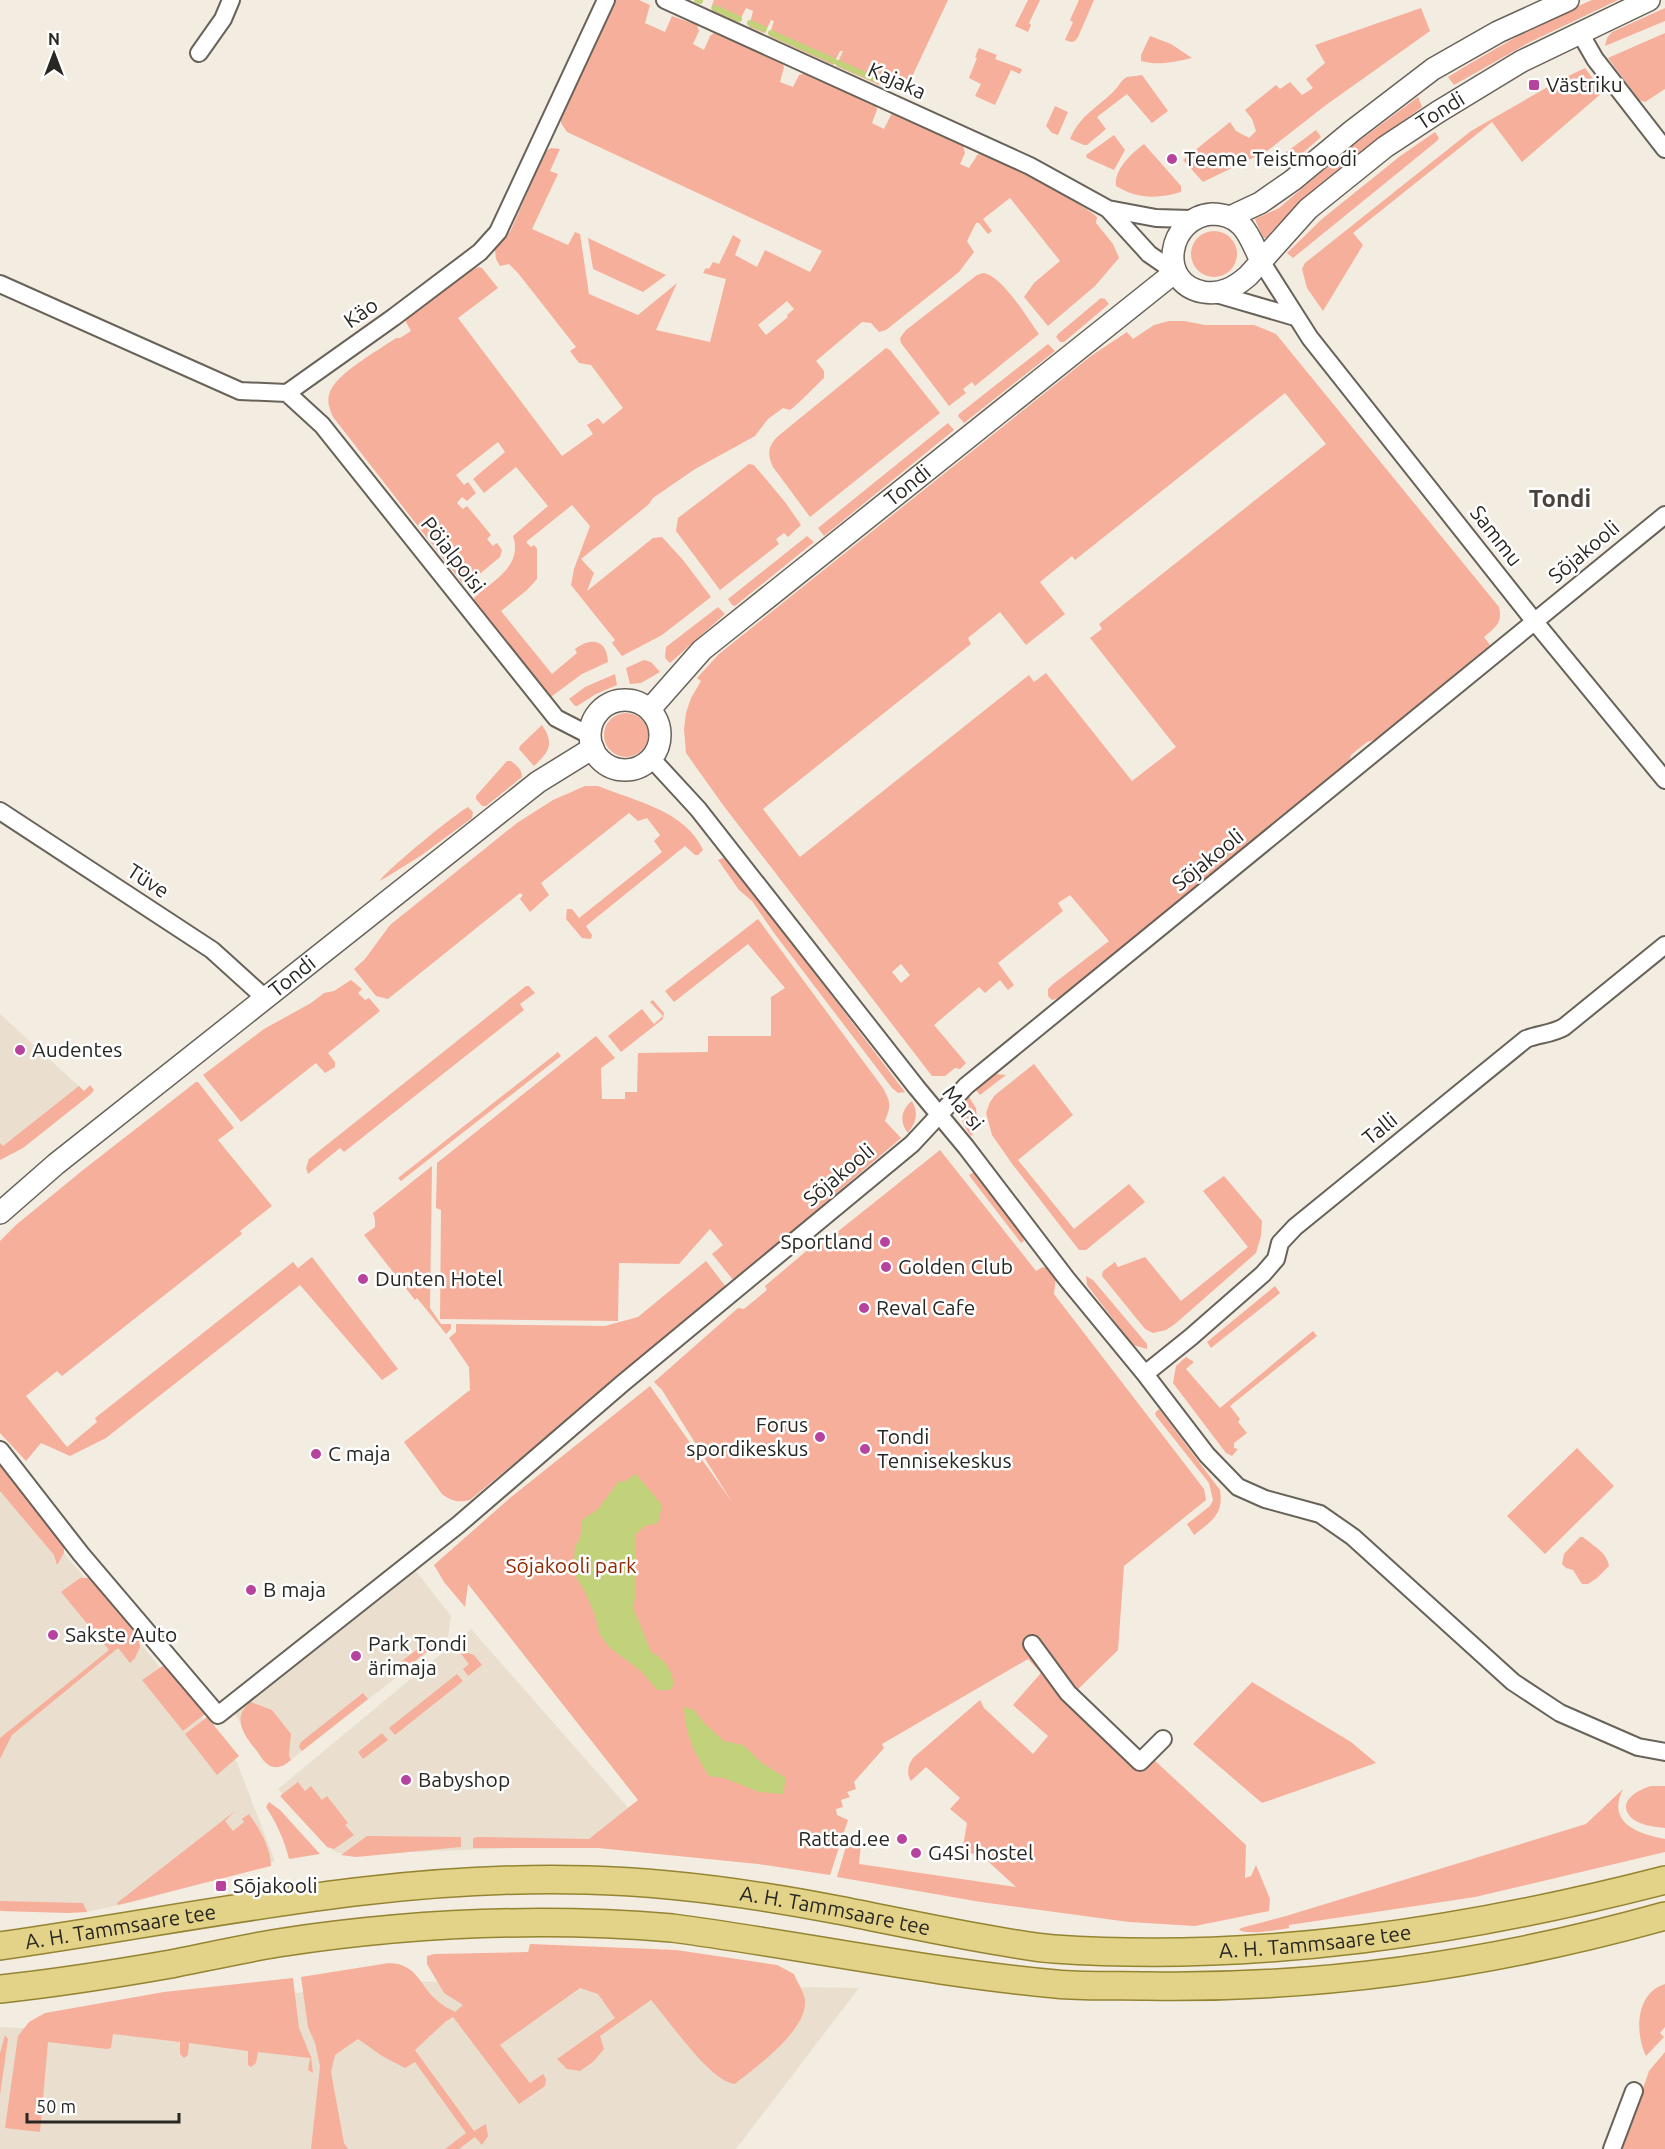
<svg xmlns="http://www.w3.org/2000/svg" width="1665" height="2149" viewBox="0 0 1665 2149" font-family="Ubuntu,sans-serif">
  <style>
    .built { fill: #eadfce }
    .green { fill: #f6af9a; fill-rule: evenodd }
    .water { fill: #c1d27b }
    .lines { fill: none; stroke-linecap: round; stroke-linejoin: round }
    .stream { stroke: #c1d27b; stroke-width: 6 }
    .minor-casing { stroke: #686259; stroke-width: 20 }
    .tertiary-casing { stroke: #686259; stroke-width: 24 }
    .primary-casing { stroke: #948431; stroke-width: 30 }
    .minor { stroke: #fff; stroke-width: 16 }
    .tertiary { stroke: #fff; stroke-width: 21 }
    .primary { stroke: #e2d388; stroke-width: 27 }
    .poi-dot { fill: #b6449f; stroke: #fff; stroke-width: 2 }
    .labels { text-anchor: middle; stroke-width: 5; stroke-linejoin: round; paint-order: stroke }
    .street-label { font-size: 21px; fill: #292723; stroke: #fff }
    .poi-label { font-size: 21px; fill: #292723; stroke: #fff; text-anchor: start }
    .park-label { font-size: 21px; fill: #902a04; stroke: #fff }
    .quarter-label { font-size: 24px; font-weight: bold; fill: #49433b; stroke: #fff }
  </style>
  <rect width="100%" height="100%" fill="#f3ece1"/>
  <path class="built" d="M0 1014 84 1091 0 1152Z
    M0 1477 234 1755 275 1861 138 1901 87 1912 0 1909Z
    M415 1570 451 1616 448 1637 283 1766 257 1751 235 1714Z
    M471 1629 632 1812 595 1845 360 1854 338 1853 328 1847 278 1789Z
    M390 1981 859 1988 736 2149H0V2027L22 2028Z"/>
  <path class="green" d="M616 0H639L650 5 645 23 665 32 672 16 697 25 699 31 693 44 704 50 710 36 714 33 782 63 784 67 780 82 793 87 799 75 806 73 876 106 877 110 872 123 884 129 892 113 963 146 965 153 960 164 969 168 978 154C995 156 1085 204 1097 217L1096 223 1113 244 1119 258 1095 286 1048 326 1024 297 1034 283 1060 261 1010 198 983 219 992 231 988 234 979 223H976L967 241 974 252 959 272 886 330 879 332 871 323 862 322 816 361 824 371V378C812 389 802 401 790 410L783 408 768 419 755 436 695 469 653 498 648 505 581 559 594 573 587 591 653 538 662 537 683 560 711 597 662 635 622 656 612 643 615 640 571 585 574 569 590 526 572 505 526 542 531 547 534 545 537 549V579L527 590 501 611 552 674 577 653 575 649C591 637 607 639 608 662L582 674 548 699V694L476 606 474 598C494 580 523 566 513 536L548 506 516 467 484 493 473 479 505 452 498 442 456 475 464 485 468 482 476 493 467 501 462 497 457 503 463 509 467 506 491 535 487 539 493 546 497 543 502 550 500 557 470 582 468 580 463 584 333 417C330 410 327 403 329 395 333 375 379 350 396 338H400L411 331 406 322V318L473 269 479 267 482 268 498 288 458 318 562 456 593 434 587 425 598 418 603 424 623 408 591 365 579 363 570 351 576 347 518 273 509 264 500 266 496 259 495 250 510 232 546 151 551 148 560 149 550 171 558 174 532 229 568 245 575 232 580 234 589 294 638 315 677 283 656 330 710 342 726 279 703 273 706 268 709 269 713 262 719 264 733 235 741 240 735 255 757 267 765 250 810 272 822 251 567 132 561 123V116ZM787 301 794 309 787 315 788 317 766 335 758 325Z
    M714 0H948L910 81 900 90 895 89 899 76 888 71 882 84 879 85 836 66 843 51H840L833 65 769 36 774 21 771 20 765 33 749 27 753 11 746 8 740 20 735 21 713 11 711 8Z
    M1028 0H1040L1029 23 1031 25 1028 32 1015 26Z
    M1079 0H1094L1078 37 1075 41 1071 42 1065 40 1073 22 1070 20Z
    M1592 0H1618L1528 43 1454 85 1448 77C1494 49 1542 21 1592 0Z
    M1421 8 1430 31 1326 105 1267 151 1203 182 1183 160 1230 122 1236 131 1249 138 1256 131 1252 119 1245 110 1276 85 1280 89 1290 82 1302 95 1313 88 1306 79 1325 63 1315 45Z
    M1665 8V21L1605 46 1607 38 1612 32Z
    M1665 33V89L1645 102 1639 100 1608 58Z
    M1150 36 1171 44 1192 58C1174 62 1159 66 1141 61V55Z
    M979 48 997 55 995 59 1022 69 1020 74 1011 70 995 105 975 96 981 84 969 78 977 58 975 57Z
    M1585 68 1603 92 1522 162 1492 122 1353 233 1363 245 1323 311 1307 288 1302 269 1305 263 1471 131 1558 81Z
    M1142 75 1168 111 1152 123 1127 94 1097 117 1106 129 1087 145H1084L1070 139C1081 114 1096 109 1114 91 1119 86 1121 80 1127 77 1132 76 1137 76 1142 75Z
    M1418 97 1422 107C1368 147 1310 186 1266 238H1263L1255 219 1279 208 1351 147Z
    M1055 106 1068 112 1058 135 1052 133 1046 126Z
    M1316 130 1321 137 1288 166 1281 156Z
    M1435 132 1439 138 1437 141 1293 258 1287 253 1322 219 1399 157Z
    M1114 135 1125 150 1114 170 1087 158 1086 155Z
    M1144 144 1181 186V192C1158 199 1137 199 1116 186 1114 169 1132 153 1144 144Z
    M1191 254a23 23 0 1 1 46 0a23 23 0 1 1-46 0Z
    M588 238 666 275 643 292 593 269Z
    M983 273C1002 275 1027 318 1039 334L975 386 972 382 963 389 966 393 949 406 901 343 900 338 906 330 977 275Z
    M1101 298 1105 299 1109 304 1064 342H1060L1056 337 1058 334Z
    M1169 321H1184L1205 325H1254L1276 334 1499 607C1503 623 1495 628 1484 637L1490 645 1377 739 1367 742 1351 755 1349 761 1059 998 1052 1000 1048 996V989L1053 984 1109 941 1070 895 1058 903 1063 911 998 963 1014 985 1008 990 1000 980 985 993 979 987 934 1025 966 1063 960 1069 955 1068 945 1076H932L723 805 686 753 684 729 686 713 691 698 701 681 697 678 719 654 1091 356 1127 332 1133 339 1154 325ZM1285 393 1326 444 1099 624 1102 629 1090 638 1176 747 1132 781 1046 673 1034 682 1029 675 800 857 763 809 971 644 968 638 1000 612 1026 645 1065 614 1040 582 1072 556 1075 560ZM901 964 910 975 901 983 892 972Z
    M1048 344 1055 351 964 423 958 416 959 414Z
    M886 348 890 350 940 413 810 517 773 467C767 454 768 447 777 437Z
    M948 423 954 430 824 536 818 528Z
    M749 464 754 465 785 502 801 525 788 537 784 533 776 539 779 544 720 590 676 531 678 518Z
    M807 536 814 542 735 606 732 605 728 599Z
    M718 607 725 614 670 663 665 658 666 647Z
    M644 660 651 662 660 672 641 683 630 684 626 668Z
    M615 674 617 685 596 694 577 706H575L569 699 585 687Z
    M604 735a22 22 0 1 1 44 0a22 22 0 1 1-44 0Z
    M542 725C555 744 549 752 534 766L519 749 520 746Z
    M507 761H511C516 765 522 769 522 777L486 806H482L476 799V796Z
    M585 786H598C635 801 686 811 703 850L698 855H695L685 846 586 926 592 935 591 939 582 938 566 919 567 909H572L579 918 662 852 654 841 660 835 647 818 638 821 629 813 541 883 549 895 530 912 520 899 523 895 520 893 388 999 376 996 354 969 365 959 390 925 517 823 553 800Z
    M468 807 473 812 472 818 419 857 380 881C384 872 455 814 468 807Z
    M723 858 728 859 905 1092 898 1093 892 1088 774 933 752 901 739 890 718 860Z
    M758 919 883 1088C891 1103 891 1105 885 1121L901 1138 734 1281 712 1254 723 1245 710 1229 679 1264 619 1263 618 1321 440 1319 441 1210 436 1208 437 1163 596 1036 615 1058 601 1068 602 1099H625V1092H637L638 1053 708 1052V1036H771V997L785 988 748 944 674 1002 665 991Z
    M351 980 362 989 358 993 365 1000 369 998 380 1011 328 1053 335 1062V1067L325 1073 316 1063 241 1122 203 1075 264 1029 311 1003 324 993 334 991Z
    M526 986H529L535 993 520 1004 524 1010 344 1152 340 1148 308 1174 306 1168 309 1159Z
    M653 1000 664 1013 663 1019 621 1052 608 1036 642 1009 654 1024 663 1016 650 1002Z
    M558 1052 561 1056 401 1181 398 1178Z
    M1034 1064 1073 1115 1018 1160 1074 1229 1129 1184 1145 1202 1086 1250H1079L1013 1165 992 1135 986 1113 990 1102 995 1095Z
    M996 1074 1006 1075 980 1095 976 1090Z
    M196 1082H198L234 1128 218 1140 272 1206 240 1231 242 1234 62 1376 57 1371 26 1396 67 1447 97 1422 95 1418 293 1262 298 1268 312 1257 398 1369 382 1380 300 1285 106 1438 70 1456 41 1443 26 1461 0 1433V1241L16 1225 83 1170Z
    M90 1085 94 1090 91 1094 23 1148 0 1160V1143L3 1146 79 1086 84 1091Z
    M969 1097 976 1108 978 1129 971 1136C962 1124 954 1108 969 1097Z
    M912 1101C919 1114 916 1122 908 1133 899 1123 901 1109 912 1101Z
    M940 1150 1036 1271 1043 1267 1049 1269 1056 1276 1054 1294 1204 1489 1206 1500 1124 1566 1118 1650 1069 1698 1144 1769 1152 1758 1246 1845 1245 1878 1251 1876 1256 1865 1270 1899 1269 1911 1195 1926 1129 1922 981 1902 837 1877 849 1836 862 1833 859 1864 1016 1887 981 1855 962 1852 967 1823 950 1809 960 1798 926 1767 911 1781C906 1773 908 1765 913 1758L980 1700 984 1708 1033 1754 1048 1736 1013 1705 1041 1673 1028 1659 882 1744 884 1748 854 1782 856 1789 847 1792 850 1797 841 1800 843 1807 836 1809 837 1815 848 1820 830 1875 758 1864 598 1848H473V1838L479 1837 589 1839 638 1800 468 1584 465 1607 444 1582 434 1565 510 1498 650 1386 732 1502 662 1390 654 1382 738 1308 744 1309 767 1290 765 1286 817 1242 821 1245Z
    M432 1166 430 1308 441 1324H451V1329L446 1334 417 1298 415 1300 364 1235 375 1227V1220L373 1213Z
    M974 1172 1022 1234 1024 1241 1021 1243 971 1178 969 1175Z
    M1224 1176 1262 1221 1261 1236 1256 1253 1175 1324 1166 1330 1153 1333 1145 1329 1102 1276 1103 1271 1115 1262 1118 1267 1145 1257 1181 1301 1248 1247 1203 1191Z
    M706 1261 726 1287 470 1500C459 1503 451 1501 442 1494L404 1442 470 1390 469 1367 449 1338 456 1332V1324L605 1326 638 1317Z
    M1086 1276 1093 1280 1147 1344V1349L1133 1345 1087 1285Z
    M1275 1286 1280 1293 1211 1348 1207 1342Z
    M1313 1331 1317 1336 1230 1406 1240 1419 1238 1422 1247 1433 1234 1443V1448L1238 1449 1232 1456 1226 1453 1173 1383 1176 1366 1186 1357 1194 1362 1186 1369 1220 1408Z
    M1159 1409 1220 1490C1224 1514 1212 1521 1194 1535L1187 1524 1210 1506 1213 1500 1209 1483 1156 1416 1155 1413Z
    M1577 1448 1614 1486 1545 1554 1507 1516Z
    M0 1462 64 1545V1553L57 1565 54 1555 0 1491Z
    M1580 1537H1583C1593 1546 1607 1552 1609 1566L1597 1578 1588 1584H1582L1573 1570 1566 1568 1562 1564 1564 1554Z
    M80 1578H90L137 1628 140 1647 135 1658 130 1663 118 1648 12 1735 0 1759V1738L109 1650 61 1592Z
    M432 1641 435 1645 396 1676 391 1669 422 1646 424 1648Z
    M465 1652 474 1655 482 1665 468 1676 463 1669 469 1664 461 1654Z
    M164 1665 205 1714 183 1731 142 1680Z
    M457 1674 463 1681 395 1735 389 1728Z
    M1252 1682 1351 1742 1376 1763 1262 1803 1193 1744Z
    M363 1693 368 1699 302 1751 299 1747 301 1742Z
    M251 1702 272 1710 291 1734 289 1755 291 1760C286 1764 281 1768 274 1767 266 1766 261 1757 257 1751 245 1737 230 1717 251 1702Z
    M207 1717 239 1756 217 1775 185 1734Z
    M382 1733 388 1740 363 1759 358 1752Z
    M298 1782 305 1791 311 1786 322 1800 327 1796 348 1823 345 1825 354 1835 334 1849 327 1847 280 1796Z
    M1651 1786H1665V1828C1655 1827 1636 1825 1629 1815 1618 1800 1640 1789 1651 1786Z
    M1623 1789C1606 1823 1638 1834 1665 1839V1852L1475 1897 1289 1925V1928C1277 1930 1249 1935 1239 1930L1241 1928 1286 1916 1586 1824Z
    M269 1802 280 1810 320 1854 289 1859C284 1839 277 1824 266 1807Z
    M235 1811 225 1821 233 1831 244 1822 242 1819 249 1814C259 1828 271 1848 271 1866L118 1905 117 1903Z
    M367 1836 461 1837V1847L356 1857 341 1855Z
    M0 1901 83 1903 87 1912 68 1913 0 1911Z
    M530 1944 676 1950 777 1965 794 1974C797 1982 804 1992 805 2000 808 2030 756 2067 735 2084 710 2082 669 2020 651 2000L600 2036 604 2049 594 2061 580 2071 567 2069 557 2059 615 2018 598 1994 580 1988 500 2045 530 2083 543 2074 546 2079 545 2086 519 2104 453 2017 445 2022 415 2050 474 2131 486 2124 488 2136 482 2145 475 2137 459 2149H445L466 2133 415 2062 405 2068 382 2056 358 2039 335 2055 331 2072 344 2143 348 2149H311L320 2066 315 2043 308 2027 301 1977 389 1963C419 1964 419 1987 439 2002 443 2006 450 2009 455 2012L463 2005 444 1993 427 1964V1956L434 1954 528 1952Z
    M293 1978 299 2028 311 2057 313 2073 308 2070 310 2058 258 2052 256 2063 251 2067 248 2065V2051L189 2043 188 2055 184 2058 180 2054V2042L113 2034 111 2048 107 2049 48 2042 40 2132 5 2128 18 2036 29 2022 45 2013 164 1992Z
    M1665 1984V2027L1660 2033 1664 2037 1646 2056C1635 2034 1635 1993 1665 1984Z
    M5 2035 8 2039 0 2095V2053Z
    M1665 2052V2149H1622L1649 2071Z"/>
  <path class="water" d="M636 1474 662 1505 658 1523 645 1526 636 1534 635 1583 636 1595 633 1607 651 1652C665 1659 671 1669 674 1684L670 1690H657L641 1671 610 1648 600 1635 595 1615 584 1590 573 1572 575 1546 580 1539 582 1520 598 1509 619 1481 624 1482Z
    M684 1707 694 1710 705 1724 724 1741 743 1745 762 1763 786 1778 783 1794 759 1792 724 1778 709 1776C694 1753 685 1734 684 1707Z"/>
  <g class="lines">
    <path class="stream" d="M697 0 700 1
      M715 8 739 19
      M750 23 764 29
      M771 33 834 61
      M838 63 877 80"/>
    <g class="minor-casing">
      <path id="minor" d="M665 0 1030 166 1108 209 1149 254 1175 272
        M1580 33 1595 59 1665 149
        M199 53 223 19 231 0
        M1108 209 1156 218 1191 219
        M1261 261 1310 338 1535 622 1665 780
        M0 284 240 391 287 393 394 317 480 252 498 232 606 0
        M1213 293 1295 317
        M287 393 322 425 556 718 591 736
        M651 758 698 809 917 1088 966 1147 1066 1278 1145 1374 1207 1455 1238 1487 1265 1499 1320 1514 1353 1537 1513 1682 1560 1713 1638 1747 1665 1752
        M0 811 212 950 265 998
        M1145 1374 1191 1337 1263 1274 1276 1259 1280 1243 1295 1227 1526 1039C1539 1034 1552 1034 1564 1027L1665 945
        M0 1450 81 1554 218 1715 458 1525 623 1383 912 1144 966 1086 1665 515
        M1032 1644 1068 1693 1140 1762 1163 1739
        M1612 2149 1634 2091"/>
    </g>
    <g class="tertiary-casing">
      <g id="tertiary">
        <path d="M1230 217 1260 203 1293 180 1352 131 1433 69 1498 32 1568 0"/>
        <path id="s1" d="M1261 261C1255 249 1250 234 1241 225 1233 217 1223 214 1212 214 1168 217 1156 283 1203 292 1221 295 1234 288 1248 276L1308 209 1385 147 1438 112 1522 61 1649 0"/>
        <circle cx="625" cy="735" r="35"/>
        <path id="s2" d="M650 709 702 650 1175 272"/>
        <path id="s3" d="M0 1213 56 1164 538 782 593 748"/>
      </g>
    </g>
    <g class="primary-casing">
      <g id="primary">
        <path id="s4" d="M0 1946C197 1918 386 1874 587 1880 672 1882 755 1894 838 1910 894 1921 948 1933 1004 1942 1021 1945 1038 1948 1054 1949 1260 1963 1467 1931 1665 1880"/>
        <path d="M0 1989C57 1983 114 1974 171 1964 206 1957 242 1949 278 1943 409 1923 540 1917 672 1928 800 1945 927 1972 1056 1984 1086 1987 1117 1985 1147 1986 1321 1989 1497 1963 1665 1916"/>
      </g>
    </g>
    <use href="#minor" class="minor"/>
    <use href="#tertiary" class="tertiary"/>
    <use href="#primary" class="primary"/>
  </g>
  <g class="poi-dot">
    <rect x="1528" y="79" width="12" height="12" rx="3"/>
    <circle cx="1172" cy="159" r="6"/>
    <circle cx="20" cy="1050" r="6"/>
    <circle cx="885" cy="1242" r="6"/>
    <circle cx="886" cy="1267" r="6"/>
    <circle cx="363" cy="1279" r="6"/>
    <circle cx="864" cy="1308" r="6"/>
    <circle cx="820" cy="1437" r="6"/>
    <circle cx="865" cy="1449" r="6"/>
    <circle cx="316" cy="1454" r="6"/>
    <circle cx="251" cy="1590" r="6"/>
    <circle cx="53" cy="1635" r="6"/>
    <circle cx="356" cy="1656" r="6"/>
    <circle cx="406" cy="1780" r="6"/>
    <circle cx="902" cy="1839" r="6"/>
    <circle cx="916" cy="1853" r="6"/>
    <rect x="215" y="1880" width="12" height="12" rx="3"/>
  </g>
  <g class="labels">
    <g class="street-label">
      <text transform="translate(897 81) rotate(24)" y="7">Kajaka</text>
      <text dy="7" stroke="none"><textPath href="#s1" startOffset="492">Tondi</textPath></text>
      <text transform="translate(361 313) rotate(-35)" y="7">Käo</text>
      <text dy="7" stroke="none"><textPath href="#s2" startOffset="342">Tondi</textPath></text>
      <text transform="translate(1496 536) rotate(52)" y="7">Sammu</text>
      <text transform="translate(1584 552) rotate(-40)" y="7">Sõjakooli</text>
      <text transform="translate(453 555) rotate(52)" y="7">Pöialpoisi</text>
      <text transform="translate(1208 860) rotate(-39)" y="7">Sõjakooli</text>
      <text transform="translate(148 881) rotate(33)" y="7">Tüve</text>
      <text dy="7" stroke="none"><textPath href="#s3" startOffset="376">Tondi</textPath></text>
      <text transform="translate(963 1108) rotate(50)" y="7">Marsi</text>
      <text transform="translate(1380 1129) rotate(-39)" y="7">Talli</text>
      <text transform="translate(839 1175) rotate(-40)" y="7">Sõjakooli</text>
      <text dy="7" stroke="none"><textPath href="#s4" startOffset="842">A. H. Tammsaare tee</textPath></text>
      <text dy="7" stroke="none"><textPath href="#s4" startOffset="122">A. H. Tammsaare tee</textPath></text>
      <text dy="7" stroke="none"><textPath href="#s4" startOffset="1326">A. H. Tammsaare tee</textPath></text>
    </g>
    <g class="poi-label">
      <text x="1546" y="92">Västriku</text>
      <text x="1184" y="166">Teeme Teistmoodi</text>
      <text x="32" y="1057">Audentes</text>
      <text x="873" y="1249" text-anchor="end">Sportland</text>
      <text x="898" y="1274">Golden Club</text>
      <text x="375" y="1286">Dunten Hotel</text>
      <text x="876" y="1315">Reval Cafe</text>
      <text x="808" y="1432" text-anchor="end">Forus<tspan x="808" dy="24">spordikeskus</tspan></text>
      <text x="877" y="1444">Tondi<tspan x="877" dy="24">Tennisekeskus</tspan></text>
      <text x="328" y="1461">C maja</text>
      <text x="263" y="1597">B maja</text>
      <text x="65" y="1642">Sakste Auto</text>
      <text x="368" y="1651">Park Tondi<tspan x="368" dy="24">ärimaja</tspan></text>
      <text x="418" y="1787">Babyshop</text>
      <text x="890" y="1846" text-anchor="end">Rattad.ee</text>
      <text x="928" y="1860">G4Si hostel</text>
      <text x="233" y="1893">Sõjakooli</text>
    </g>
    <g class="park-label">
      <text x="571" y="1573">Sõjakooli park</text>
    </g>
    <g class="quarter-label">
      <text x="1560" y="507">Tondi</text>
    </g>
  </g>
  <g transform="translate(54 54)" stroke="#ffffff" stroke-width="4.5" paint-order="stroke">
  <path d="M0-4.5L10 22L0 15L-10 22Z" fill="#292723"/>
  <text y="-9" font-size="16" font-weight="bold" text-anchor="middle" fill="#292723">N</text>
  </g>
  <path d="M27 2113v9h152v-9" fill="none" stroke="#292723" stroke-width="3"/>
  <text x="36" y="2113" font-size="18" fill="#292723" stroke="#ffffff" stroke-width="4.5" paint-order="stroke">50 m</text>
</svg>
